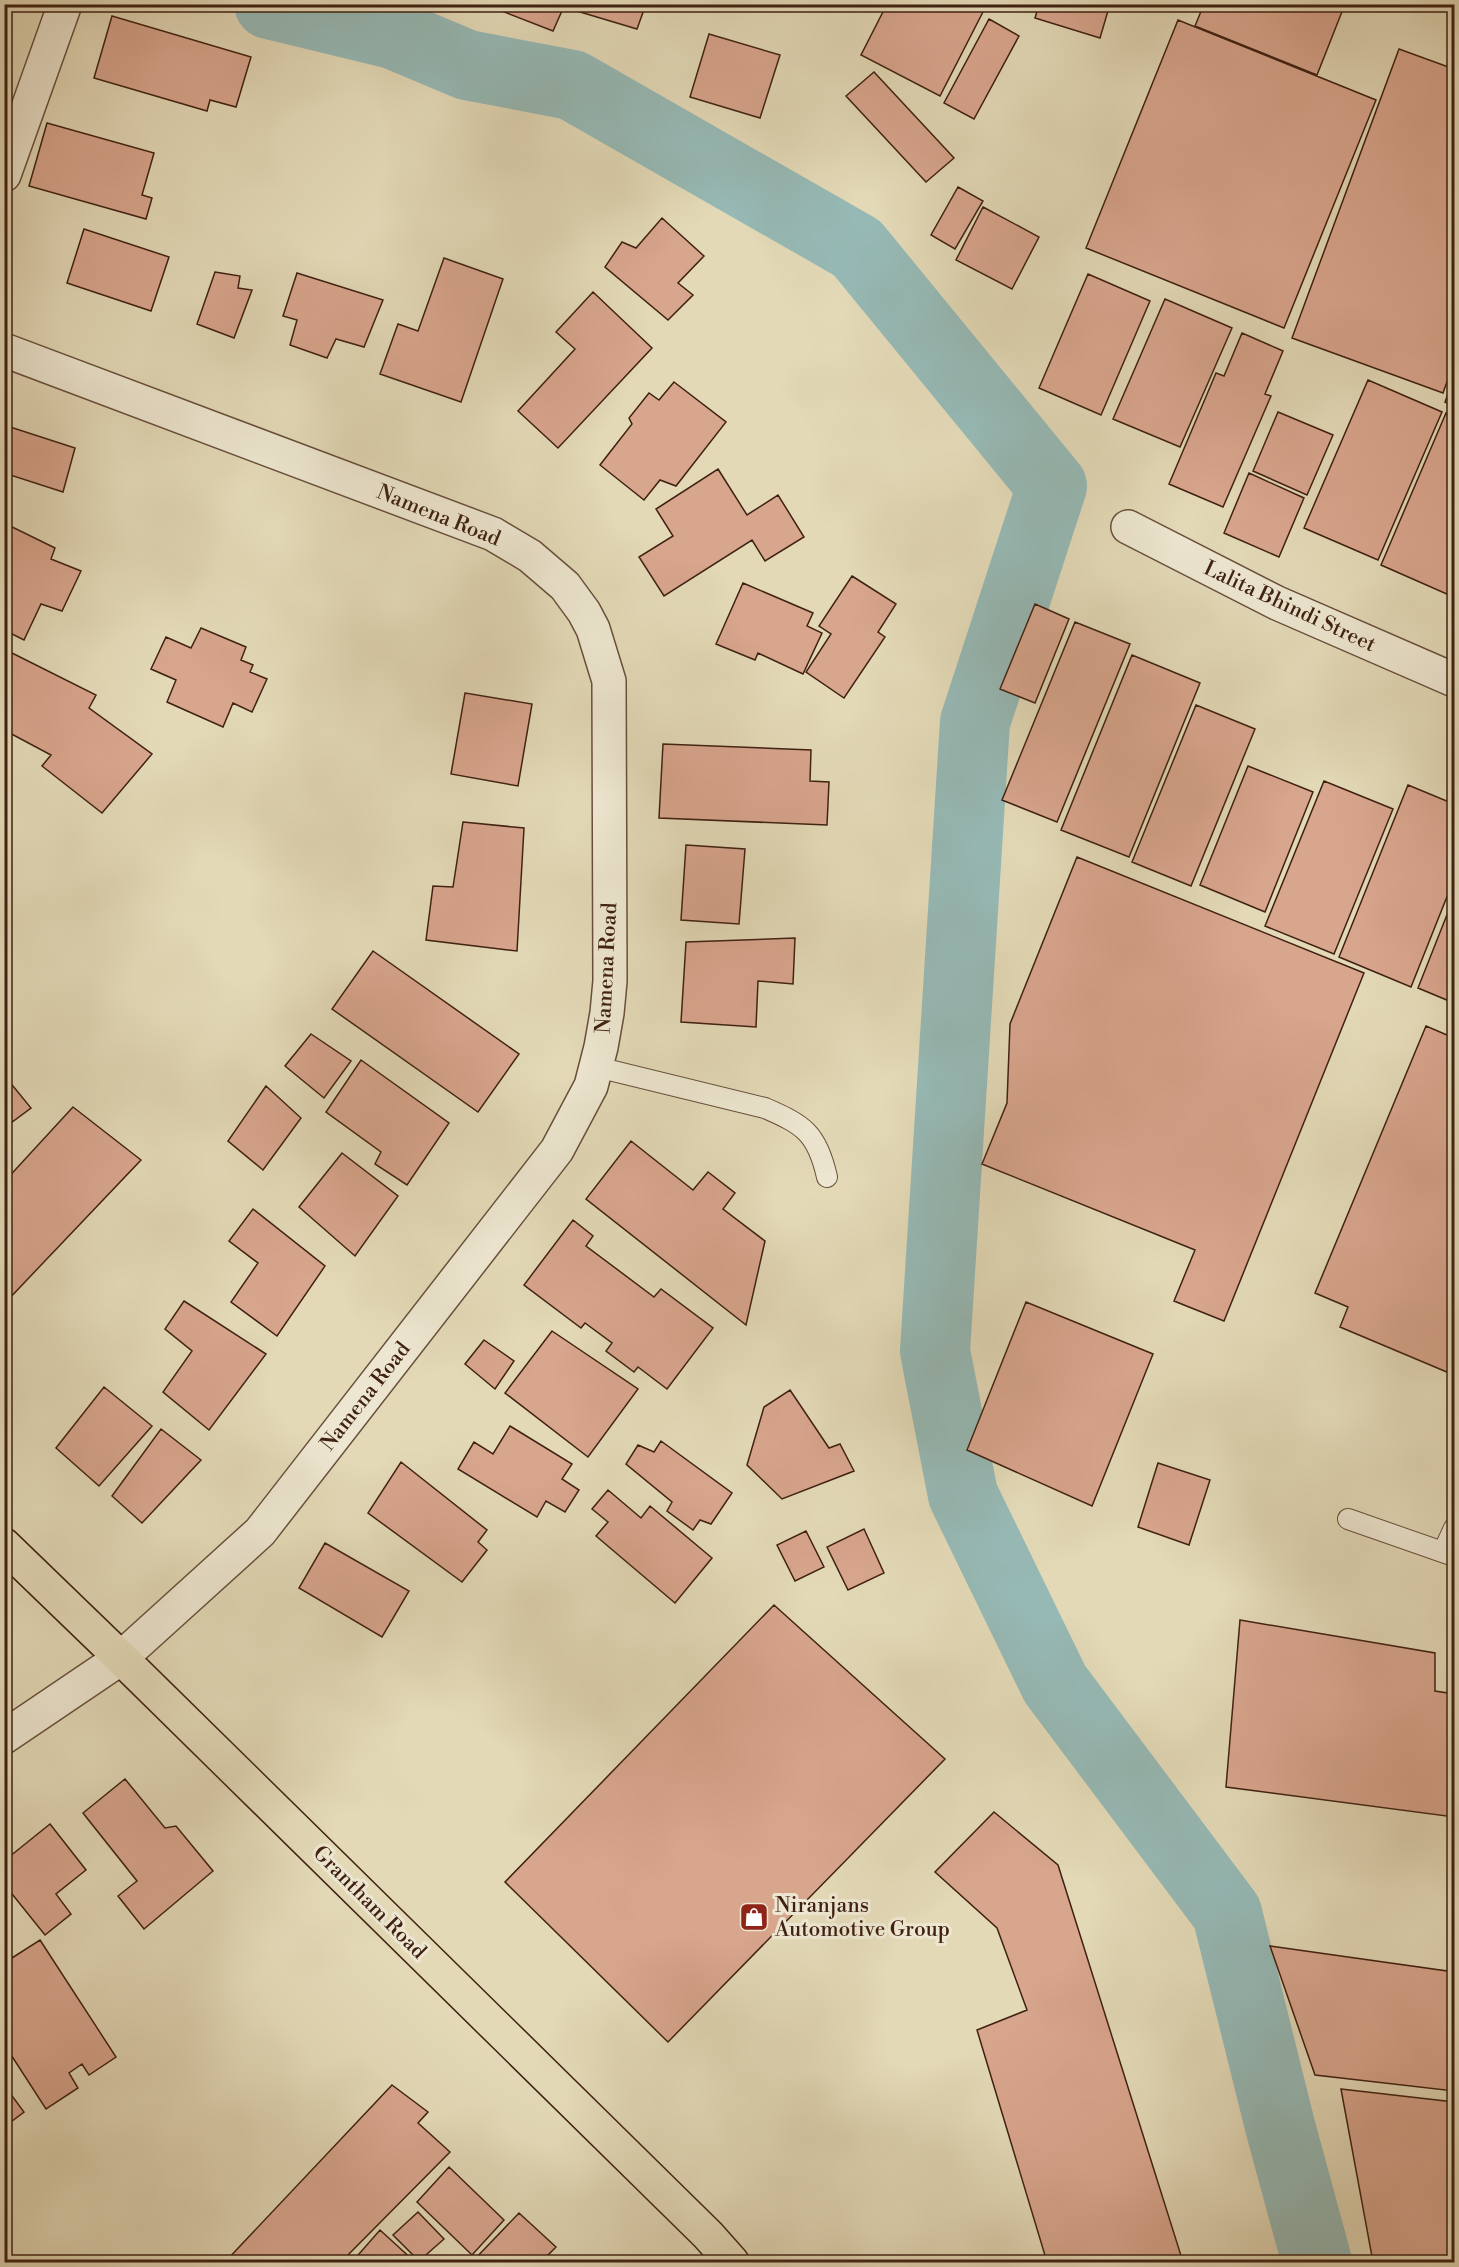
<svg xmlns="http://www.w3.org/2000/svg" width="1459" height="2267" viewBox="0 0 1459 2267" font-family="'Libre Bodoni',serif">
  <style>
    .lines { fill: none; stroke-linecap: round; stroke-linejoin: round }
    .river { stroke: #96b9b5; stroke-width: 70 }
    .building { fill: #d8a58d; stroke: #3f2112; stroke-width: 1.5 }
    .lane-casing { stroke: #684f3b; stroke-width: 22 }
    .street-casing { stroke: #684f3b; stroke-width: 36 }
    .primary-casing { stroke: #3f2112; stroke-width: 36 }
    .lane { stroke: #ede6d0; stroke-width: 20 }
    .street { stroke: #ede6d0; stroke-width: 33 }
    .primary { stroke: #e3d9b7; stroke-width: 33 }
    .labels { text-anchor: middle; stroke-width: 6; stroke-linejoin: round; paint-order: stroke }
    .street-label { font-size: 21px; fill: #3f2112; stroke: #ede6d0 }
    .poi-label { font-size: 21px; fill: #3f2112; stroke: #ede6d0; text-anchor: start }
  </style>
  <rect width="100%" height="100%" fill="#e3d9b7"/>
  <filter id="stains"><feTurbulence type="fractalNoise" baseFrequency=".00333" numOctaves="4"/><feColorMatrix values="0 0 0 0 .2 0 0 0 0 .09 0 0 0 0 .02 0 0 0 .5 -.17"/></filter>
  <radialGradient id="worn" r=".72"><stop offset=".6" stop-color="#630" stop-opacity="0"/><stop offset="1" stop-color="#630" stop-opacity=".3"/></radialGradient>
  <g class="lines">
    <path class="river" d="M269 4 393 34 467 65 572 85 857 248 1052 486 975 722 935 1351 963 1495 1055 1684 1227 1913 1280 2126 1317 2262"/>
  </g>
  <path class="building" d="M491 4H565L553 31 494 8Z
    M572 4H646L637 29 570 9Z
    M887 4H987L940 96 861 55Z
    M1039 4H1110L1100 38 1035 18Z
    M1204 4H1345L1317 75 1195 26Z
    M112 16 251 57 236 107 210 100 207 111 94 78Z
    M989 19 1019 36 974 119 944 103Z
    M1178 20 1376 100 1284 328 1086 248Z
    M709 34 780 55 760 118 690 97Z
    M1399 49 1454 69V362L1443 393 1292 338Z
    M874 72 954 158 926 182 846 96Z
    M47 123 154 153 142 195 152 198 146 219 29 186Z
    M958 187 983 201 955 249 931 235Z
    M983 207 1039 237 1012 289 956 260Z
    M662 218 704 256 678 283 693 295 668 320 605 267 622 242 636 248Z
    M84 229 169 257 151 311 67 283Z
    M444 258 503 279 461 402 380 374 398 324 418 331Z
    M215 272 240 276 238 288 252 290 234 338 197 324Z
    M297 273 383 300 364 347 336 339 327 358 290 345 297 320 283 316Z
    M1088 274 1150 301 1101 415 1039 388Z
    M593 292 652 348 558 448 518 411 575 349 556 332Z
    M1165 299 1232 328 1180 447 1113 419Z
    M1242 333 1283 351 1265 394 1271 396 1223 507 1169 484 1216 373 1224 376Z
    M1454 378V406L1445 402Z
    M1368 380 1442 412 1378 560 1304 528Z
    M674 382 726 422 676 486 660 480 644 500 600 465 632 424 629 418 649 393 659 400Z
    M1278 412 1333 435 1307 495 1253 471Z
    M1446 413 1454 417V582L1449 595 1381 565Z
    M4 425 75 448 63 492 4 473Z
    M718 469 747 515 778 495 804 537 765 561 752 540 664 596 639 557 673 536 656 509Z
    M1249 473 1304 498 1279 557 1224 533Z
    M4 523 55 548 51 559 81 571 62 611 41 604 24 640 4 630Z
    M852 576 896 604 878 632 885 637 844 698 806 672 831 634 819 626Z
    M743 583 813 613 807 626 822 633 803 674 758 653 755 660 716 644Z
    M1035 604 1069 619 1035 703 1000 689Z
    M1075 622 1130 644 1057 822 1002 800Z
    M201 628 246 647 241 660 253 665 250 672 267 679 252 712 233 703 223 727 167 702 176 680 151 669 166 637 191 648Z
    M4 649 96 695 89 708 152 754 102 813 42 766 51 755 4 730Z
    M1132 655 1200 683 1129 857 1061 830Z
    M465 693 532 704 518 786 451 774Z
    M1196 705 1255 729 1191 886 1132 862Z
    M663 744 811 750 810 781 829 782 827 825 659 818Z
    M1248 766 1313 792 1265 912 1200 885Z
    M1324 781 1393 809 1334 954 1265 926Z
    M1408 785 1454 804V879L1411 987 1339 957Z
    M463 822 524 828 517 951 426 940 433 886 453 887Z
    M686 845 745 849 739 924 681 920Z
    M1077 857 1364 973 1224 1321 1174 1301 1195 1250 982 1164 1007 1103 1010 1024Z
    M1454 897V1003L1418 988Z
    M795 938 793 984 758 981 756 1027 681 1022 686 942Z
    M373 951 519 1054 478 1112 332 1009Z
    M1426 1026 1454 1038V1375L1340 1327 1348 1307 1315 1293Z
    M311 1034 351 1061 324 1098 285 1066Z
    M361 1060 449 1123 407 1185 375 1164 381 1152 326 1112Z
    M4 1075 31 1108 4 1128Z
    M266 1086 301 1118 263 1170 228 1141Z
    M73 1107 141 1160 4 1304V1182Z
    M631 1141 693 1190 708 1172 735 1193 723 1209 765 1241 746 1325 586 1199Z
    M342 1153 398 1196 355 1256 299 1207Z
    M253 1209 325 1266 277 1336 231 1302 258 1263 229 1241Z
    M573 1220 593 1236 586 1246 654 1297 661 1289 713 1328 667 1389 638 1367 634 1372 606 1351 612 1343 585 1323 581 1328 524 1285Z
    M184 1301 266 1354 209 1430 163 1392 192 1351 165 1329Z
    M1026 1302 1153 1354 1092 1506 967 1450Z
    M552 1331 638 1389 588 1457 505 1393Z
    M484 1340 514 1361 495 1389 465 1364Z
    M104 1387 152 1426 99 1486 56 1448Z
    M790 1390 829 1448 840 1444 854 1471 782 1499 747 1465 764 1407Z
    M510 1426 572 1464 562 1479 579 1490 565 1512 546 1501 537 1517 458 1469 474 1442 493 1454Z
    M161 1429 201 1460 142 1523 112 1496Z
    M661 1441 732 1493 711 1524 700 1520 693 1530 667 1511 672 1502 626 1464 638 1445 654 1452Z
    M401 1462 487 1530 478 1542 487 1550 462 1582 368 1513Z
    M1158 1463 1210 1480 1189 1545 1138 1527Z
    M608 1490 641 1518 650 1506 712 1558 675 1603 596 1536 608 1522 592 1509Z
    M864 1529 884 1573 848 1590 827 1547Z
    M806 1531 824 1567 795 1581 777 1545Z
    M325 1543 409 1591 382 1637 299 1588Z
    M774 1605 945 1759 668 2042 505 1882Z
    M1240 1620 1435 1653V1691L1454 1694V1817L1226 1787Z
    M125 1779 165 1828 176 1826 213 1871 144 1929 118 1896 137 1881 83 1813Z
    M994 1812 1058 1865 1183 2262H1047L977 2030 1027 2010 997 1928 935 1872Z
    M50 1824 86 1870 56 1894 71 1914 45 1935 4 1884V1861Z
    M40 1940 116 2057 89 2075 82 2064 69 2073 78 2088 46 2109 4 2044V1963Z
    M1270 1946 1454 1972V2091L1315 2075Z
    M4 2085 24 2112 4 2127Z
    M392 2085 428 2112 418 2123 450 2152 341 2262H225Z
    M1341 2089 1454 2102V2262H1373Z
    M449 2167 504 2220 472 2255 417 2202Z
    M418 2212 444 2239 419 2261 393 2235Z
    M519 2213 556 2247 541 2262H472Z
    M380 2230 415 2262H352Z"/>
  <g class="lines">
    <g class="lane-casing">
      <path id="lane" d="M597 1067 765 1108C804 1125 817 1133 827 1177
        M1348 1519 1454 1556
        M1443 1552 1454 1528"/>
    </g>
    <g class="street-casing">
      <path id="street" d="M4 175 65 4
        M4 350 493 534 530 556 565 586 584 612 593 629 609 681 610 981 607 1013 601 1047 591 1086 557 1150 260 1532 121 1658 4 1737
        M1128 527 1277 603 1454 680"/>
    </g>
    <g class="primary-casing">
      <path id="primary" d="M4 1545 121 1658 708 2235 732 2262"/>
    </g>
    <use href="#lane" class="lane"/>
    <use href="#street" class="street"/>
    <use href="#primary" class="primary"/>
  </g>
  <defs>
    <g id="shop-square" transform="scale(1.5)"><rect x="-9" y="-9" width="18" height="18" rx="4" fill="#8f2418" stroke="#ede6d0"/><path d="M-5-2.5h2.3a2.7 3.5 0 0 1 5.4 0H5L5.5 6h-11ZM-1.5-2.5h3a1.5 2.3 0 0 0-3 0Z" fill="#fff"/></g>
  </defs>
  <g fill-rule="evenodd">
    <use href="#shop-square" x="754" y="1917"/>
  </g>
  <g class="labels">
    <g class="street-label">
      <text transform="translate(439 515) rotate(22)" y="7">Namena Road</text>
      <text transform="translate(1290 606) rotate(25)" y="7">Lalita Bhindi Street</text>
      <text transform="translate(606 968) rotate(-87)" y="7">Namena Road</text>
      <text transform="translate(365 1396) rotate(-52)" y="7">Namena Road</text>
      <text transform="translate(370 1902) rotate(45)" y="7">Grantham Road</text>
    </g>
    <g class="poi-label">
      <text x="775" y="1912">Niranjans<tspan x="775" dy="24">Automotive Group</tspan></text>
    </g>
  </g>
  <rect width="1459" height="2267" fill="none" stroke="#e3d9b7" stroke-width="24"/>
  <rect x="6" y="6" width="1447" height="2255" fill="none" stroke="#3f2112" stroke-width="3"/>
  <rect x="12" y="12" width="1435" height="2243" fill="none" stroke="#3f2112" stroke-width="1.5"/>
  <rect width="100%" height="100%" filter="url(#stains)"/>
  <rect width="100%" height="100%" fill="url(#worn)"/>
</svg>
